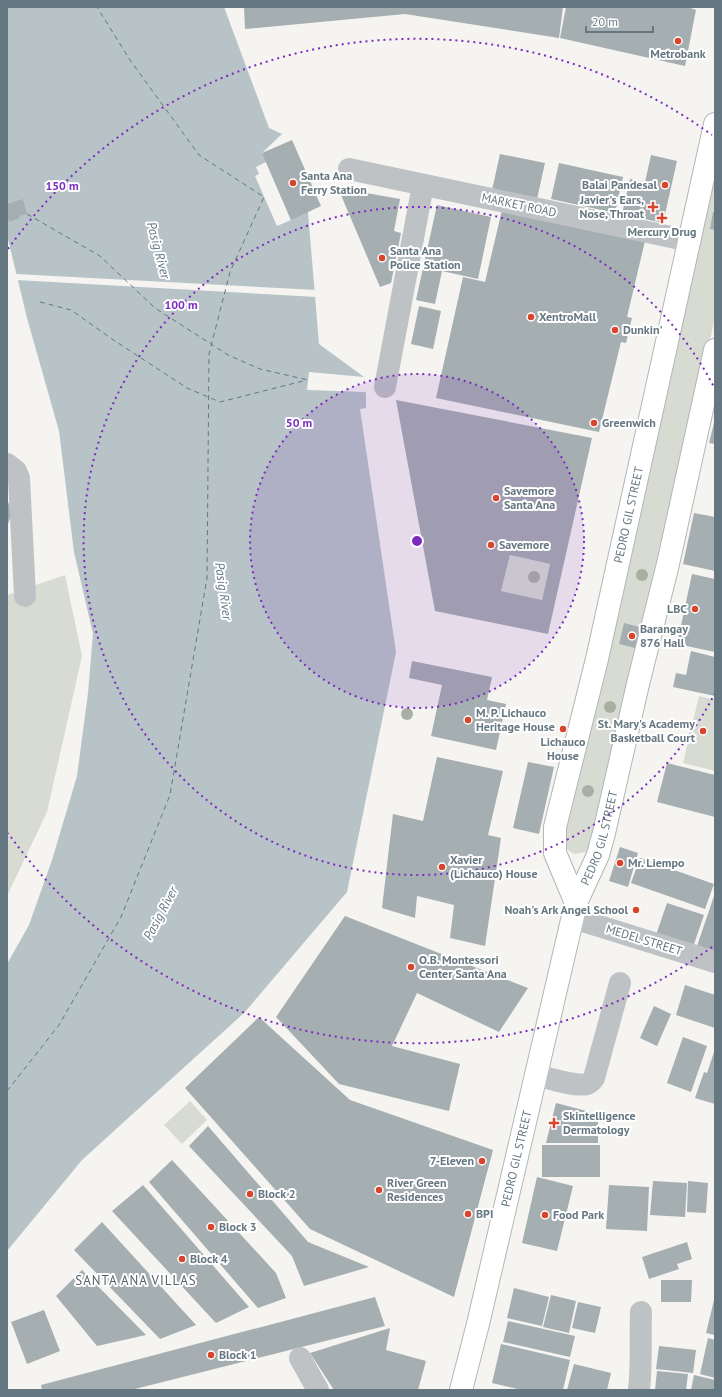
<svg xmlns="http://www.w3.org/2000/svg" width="722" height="1397" viewBox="0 0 722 1397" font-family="'PT Sans',sans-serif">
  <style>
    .green { fill: #d7dbd2 }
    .water { fill: #b7c3c6 }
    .pier { fill: #f5f4f1 }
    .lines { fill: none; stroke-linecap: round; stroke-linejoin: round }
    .ferry { stroke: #61787e; stroke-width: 1; stroke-dasharray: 5 4; stroke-linecap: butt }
    .building { fill: #a5aeb1; fill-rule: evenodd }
    .major-casing { stroke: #b1b6b9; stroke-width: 24 }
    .minor { stroke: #bec2c5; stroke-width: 22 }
    .major { stroke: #fff; stroke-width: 22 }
    .tree { fill: #a9b0a3 }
    .ring { fill: none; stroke: #7b2cbf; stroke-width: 2; stroke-dasharray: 2 4 }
    .poi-dot { fill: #d9442d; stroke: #fff; stroke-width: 1.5 }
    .labels { text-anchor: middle; stroke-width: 4; stroke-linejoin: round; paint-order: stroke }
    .poi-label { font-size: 12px; font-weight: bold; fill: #657780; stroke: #fff; text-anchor: start }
    .street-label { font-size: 12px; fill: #657780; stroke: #fff }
    .water-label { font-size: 13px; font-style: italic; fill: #61787e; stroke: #fff }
    .neighbourhood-label { font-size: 13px; letter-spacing: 1px; fill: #535f66; stroke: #fff }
    .centre { fill: #7b2cbf; stroke: #fff; stroke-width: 2 }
    .ring-label { font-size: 12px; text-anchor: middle; font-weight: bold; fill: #7b2cbf; stroke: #fff; stroke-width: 4; stroke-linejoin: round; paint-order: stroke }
  </style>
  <rect width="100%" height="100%" fill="#f5f4f1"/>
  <path class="green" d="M715 167V317L682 470 592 841 586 852 574 854 565 848 561 836 649 475Z
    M510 555 550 564 542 600 501 591Z
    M65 575 82 656 47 812 7 896V595Z
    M699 696 715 700V771L683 763Z
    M190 1101 207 1120 182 1144 164 1125Z"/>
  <path class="water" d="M7 7H224L269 128 282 134 262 153 308 212 319 344 364 377 366 396V408L360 409 396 652 347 892 244 1013 82 1160 7 1251V964L29 925 52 860 77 776 88 693 93 634 74 552 59 431 27 318 7 235Z"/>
  <path class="pier" d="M266 162 291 220 277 226 255 176 259 174 256 167Z
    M16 274 317 290V297L16 280Z
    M309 372 364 377 366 392 307 390Z"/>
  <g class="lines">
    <path class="ferry" d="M27 214 100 256 155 308 228 355 260 369 308 380
      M40 302 71 310 115 341 187 388 220 402 307 380
      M7 1091 59 1025 121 917 170 795 207 578 209 354 230 272 264 197 199 155 130 60 97 7"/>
  </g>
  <path class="building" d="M244 7H563L559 38 405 14 245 29Z
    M566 7H688L696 10 685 66 560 38Z
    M292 140 321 206 291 220 262 153Z
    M500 154 545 163 537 199 492 190Z
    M651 155 677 161 663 223 622 214 630 179 645 182Z
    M559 163 623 177 615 213 551 199Z
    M338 188 400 199 394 231 401 233 391 283 380 287Z
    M23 199 27 214 19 216 20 218 9 222 7 215V204Z
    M437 205 491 217 478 279 442 271 435 304 416 300Z
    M502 210 645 241 627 317 632 318 626 343 621 342 599 432 436 398 463 277 485 282Z
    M713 212H715V230L710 229Z
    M419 306 441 311 433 349 411 344Z
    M396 400 592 438 548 634 435 611ZM510 555 550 564 542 600 501 591Z
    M714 423H715V444L709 443Z
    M7 499 12 512 7 527Z
    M694 513 715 517V571L683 564Z
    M692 574 715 579V652L677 644Z
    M624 623 644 628 639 649 619 644Z
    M691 651 715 657V696L673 687 676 673 686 675Z
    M412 661 492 677 487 700 506 704 496 750 431 736 442 685 409 678Z
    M437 757 503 771 488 835 501 838 485 946 450 938 454 905 417 896 415 918 382 908 393 814 423 821Z
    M528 762 554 767 539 834 513 828Z
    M667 763 715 775V817L657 802Z
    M620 847 638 853 628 887 609 881Z
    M640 858 714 884 705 909 631 883Z
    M715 893V955L696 949Z
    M667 903 704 915 693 947 656 935Z
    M345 916 528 988 499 1032 417 993 392 1046 460 1064 449 1111 339 1084 276 1017Z
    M685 985 715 995V1028L676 1015Z
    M654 1006 671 1014 657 1046 640 1038Z
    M259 1017 350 1100 493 1150 454 1297 310 1229 185 1088Z
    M683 1037 707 1046 691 1092 667 1083Z
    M715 1049V1104L695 1098 704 1072 707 1073Z
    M556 1103 598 1114V1143H546Z
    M208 1126 308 1242 369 1267 304 1286 292 1256 189 1146Z
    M542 1145H600V1177H542Z
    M172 1160 276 1273 286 1298 258 1308 149 1182Z
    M537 1177 573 1186 557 1251 522 1243Z
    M653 1181 687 1183 685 1217 650 1215Z
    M688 1181 708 1183 706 1213 687 1212Z
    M143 1185 249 1307 216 1323 112 1211Z
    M609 1185 649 1187 647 1231 606 1229Z
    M102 1222 196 1325 160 1339 74 1250Z
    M687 1242 692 1259 677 1264 679 1269 649 1279 642 1257Z
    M82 1270 146 1335 97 1346 56 1296Z
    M661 1280H692L691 1302H661Z
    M514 1288 549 1297 542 1326 507 1318Z
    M551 1295 576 1301 569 1333 543 1327Z
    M375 1297 385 1326 131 1390H42L41 1385Z
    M714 1300H715V1335L706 1333Z
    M578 1302 601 1307 595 1333 572 1328Z
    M44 1310 60 1351 27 1364 11 1322Z
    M508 1321 575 1336 570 1357 503 1342Z
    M390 1328 386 1350 426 1361 418 1390H334L310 1353Z
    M708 1338 715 1340V1378L700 1374Z
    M501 1344 570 1360 563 1390H522L492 1383Z
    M659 1346 696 1350 693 1373 656 1369Z
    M574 1364 611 1373 607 1390H567Z
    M657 1371 688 1374 686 1390H655Z
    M694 1375 715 1380V1390H691Z"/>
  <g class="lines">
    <g class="major-casing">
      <g id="major">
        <path id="s1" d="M576 903 555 853V827L597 659 715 124"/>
        <path id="s2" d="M461 1390 478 1324 576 903 598 855 604 833 638 684 668 564 715 350"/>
      </g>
    </g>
    <path class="minor" d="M349 169 690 241
      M385 387 423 185
      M7 464 16 471 19 478 25 596
      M573 918 715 962
      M536 1075C548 1078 575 1087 587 1084 590 1083 592 1081 594 1078L620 983
      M300 1358 318 1390
      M639 1390C642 1364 640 1338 641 1312"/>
    <use href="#major" class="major"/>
  </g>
  <g class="tree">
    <circle cx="642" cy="575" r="6"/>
    <circle cx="534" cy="577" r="6"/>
    <circle cx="610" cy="707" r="6"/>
    <circle cx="407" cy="714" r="6"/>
    <circle cx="588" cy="791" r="6"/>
  </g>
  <circle cx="417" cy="541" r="167" fill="#7b2cbf" fill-opacity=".12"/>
  <g class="ring">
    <circle cx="417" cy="541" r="167"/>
    <path d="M715 693A334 334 0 1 1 715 389"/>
    <path d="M712 947A502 502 0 0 1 8 833M8 249A502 502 0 0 1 712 135"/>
  </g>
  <g class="poi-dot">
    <circle cx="678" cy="41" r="4"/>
    <circle cx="293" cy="183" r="4"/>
    <circle cx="665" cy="185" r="4"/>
    <path d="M651 201h4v4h4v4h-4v4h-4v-4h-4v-4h4z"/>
    <path d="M660 212h4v4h4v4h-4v4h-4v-4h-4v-4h4z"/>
    <circle cx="382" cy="258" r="4"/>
    <circle cx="531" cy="317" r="4"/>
    <circle cx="615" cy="330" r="4"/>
    <circle cx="594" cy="423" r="4"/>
    <circle cx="496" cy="498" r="4"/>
    <circle cx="491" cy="545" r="4"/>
    <circle cx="695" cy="609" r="4"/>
    <circle cx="632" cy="636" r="4"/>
    <circle cx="468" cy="720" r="4"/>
    <circle cx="563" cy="729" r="4"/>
    <circle cx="703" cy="731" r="4"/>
    <circle cx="620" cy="863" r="4"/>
    <circle cx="442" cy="867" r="4"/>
    <circle cx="636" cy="910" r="4"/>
    <circle cx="411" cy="967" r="4"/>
    <path d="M552 1117h4v4h4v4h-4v4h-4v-4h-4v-4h4z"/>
    <circle cx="482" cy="1161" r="4"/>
    <circle cx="379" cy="1190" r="4"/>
    <circle cx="250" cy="1194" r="4"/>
    <circle cx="468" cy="1214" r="4"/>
    <circle cx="545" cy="1215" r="4"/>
    <circle cx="211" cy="1227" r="4"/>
    <circle cx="182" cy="1259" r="4"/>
    <circle cx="211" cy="1355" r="4"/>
  </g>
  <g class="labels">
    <g class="poi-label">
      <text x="678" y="58" text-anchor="middle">Metrobank</text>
      <text x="301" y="180">Santa Ana<tspan x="301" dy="14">Ferry Station</tspan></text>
      <text x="657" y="189" text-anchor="end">Balai Pandesal</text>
      <text x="644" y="204" text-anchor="end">Javier's Ears,<tspan x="644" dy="14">Nose, Throat</tspan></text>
      <text x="662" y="236" text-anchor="middle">Mercury Drug</text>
      <text x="390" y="255">Santa Ana<tspan x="390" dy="14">Police Station</tspan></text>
      <text x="539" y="321">XentroMall</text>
      <text x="623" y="334">Dunkin'</text>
      <text x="602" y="427">Greenwich</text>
      <text x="504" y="495">Savemore<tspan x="504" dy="14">Santa Ana</tspan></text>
      <text x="499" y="549">Savemore</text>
      <text x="687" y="613" text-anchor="end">LBC</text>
      <text x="640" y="633">Barangay<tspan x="640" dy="14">876 Hall</tspan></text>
      <text x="476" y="717">M. P. Lichauco<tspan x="476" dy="14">Heritage House</tspan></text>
      <text x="695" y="728" text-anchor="end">St. Mary's Academy<tspan x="695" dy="14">Basketball Court</tspan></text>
      <text x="563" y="746" text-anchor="middle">Lichauco<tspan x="563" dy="14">House</tspan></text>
      <text x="450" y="864">Xavier<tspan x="450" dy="14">(Lichauco) House</tspan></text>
      <text x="628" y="867">Mr. Liempo</text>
      <text x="628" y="914" text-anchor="end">Noah's Ark Angel School</text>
      <text x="419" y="964">O.B. Montessori<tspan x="419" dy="14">Center Santa Ana</tspan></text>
      <text x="563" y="1120">Skintelligence<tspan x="563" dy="14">Dermatology</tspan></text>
      <text x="474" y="1165" text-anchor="end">7-Eleven</text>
      <text x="387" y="1187">River Green<tspan x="387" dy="14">Residences</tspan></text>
      <text x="258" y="1198">Block 2</text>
      <text x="476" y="1218">BPI</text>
      <text x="553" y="1219">Food Park</text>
      <text x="219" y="1231">Block 3</text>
      <text x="190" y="1263">Block 4</text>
      <text x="219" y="1359">Block 1</text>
    </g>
    <g class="street-label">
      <text transform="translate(519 205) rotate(12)" y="4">MARKET ROAD</text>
      <text dy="4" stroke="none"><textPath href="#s1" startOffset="401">PEDRO GIL STREET</textPath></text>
      <text dy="4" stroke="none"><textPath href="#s2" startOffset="570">PEDRO GIL STREET</textPath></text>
      <text transform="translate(644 940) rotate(17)" y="4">MEDEL STREET</text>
      <text dy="4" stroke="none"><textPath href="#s2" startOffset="238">PEDRO GIL STREET</textPath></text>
    </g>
    <g class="water-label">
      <text transform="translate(159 250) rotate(75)" y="5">Pasig River</text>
      <text transform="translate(224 591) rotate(82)" y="5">Pasig River</text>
      <text transform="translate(160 913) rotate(-62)" y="5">Pasig River</text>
    </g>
    <g class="neighbourhood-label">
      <text x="136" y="1285">SANTA ANA VILLAS</text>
    </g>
  </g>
  <circle cx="417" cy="541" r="6" class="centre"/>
  <g class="ring-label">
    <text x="62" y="190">150 m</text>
    <text x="181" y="309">100 m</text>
    <text x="299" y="427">50 m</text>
  </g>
  <rect width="722" height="1397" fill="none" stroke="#657780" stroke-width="16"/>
  <path d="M586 26v6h67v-6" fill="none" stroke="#657780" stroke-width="2"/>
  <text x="592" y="26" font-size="12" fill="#657780" stroke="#ffffff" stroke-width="3" paint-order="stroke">20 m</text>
</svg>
